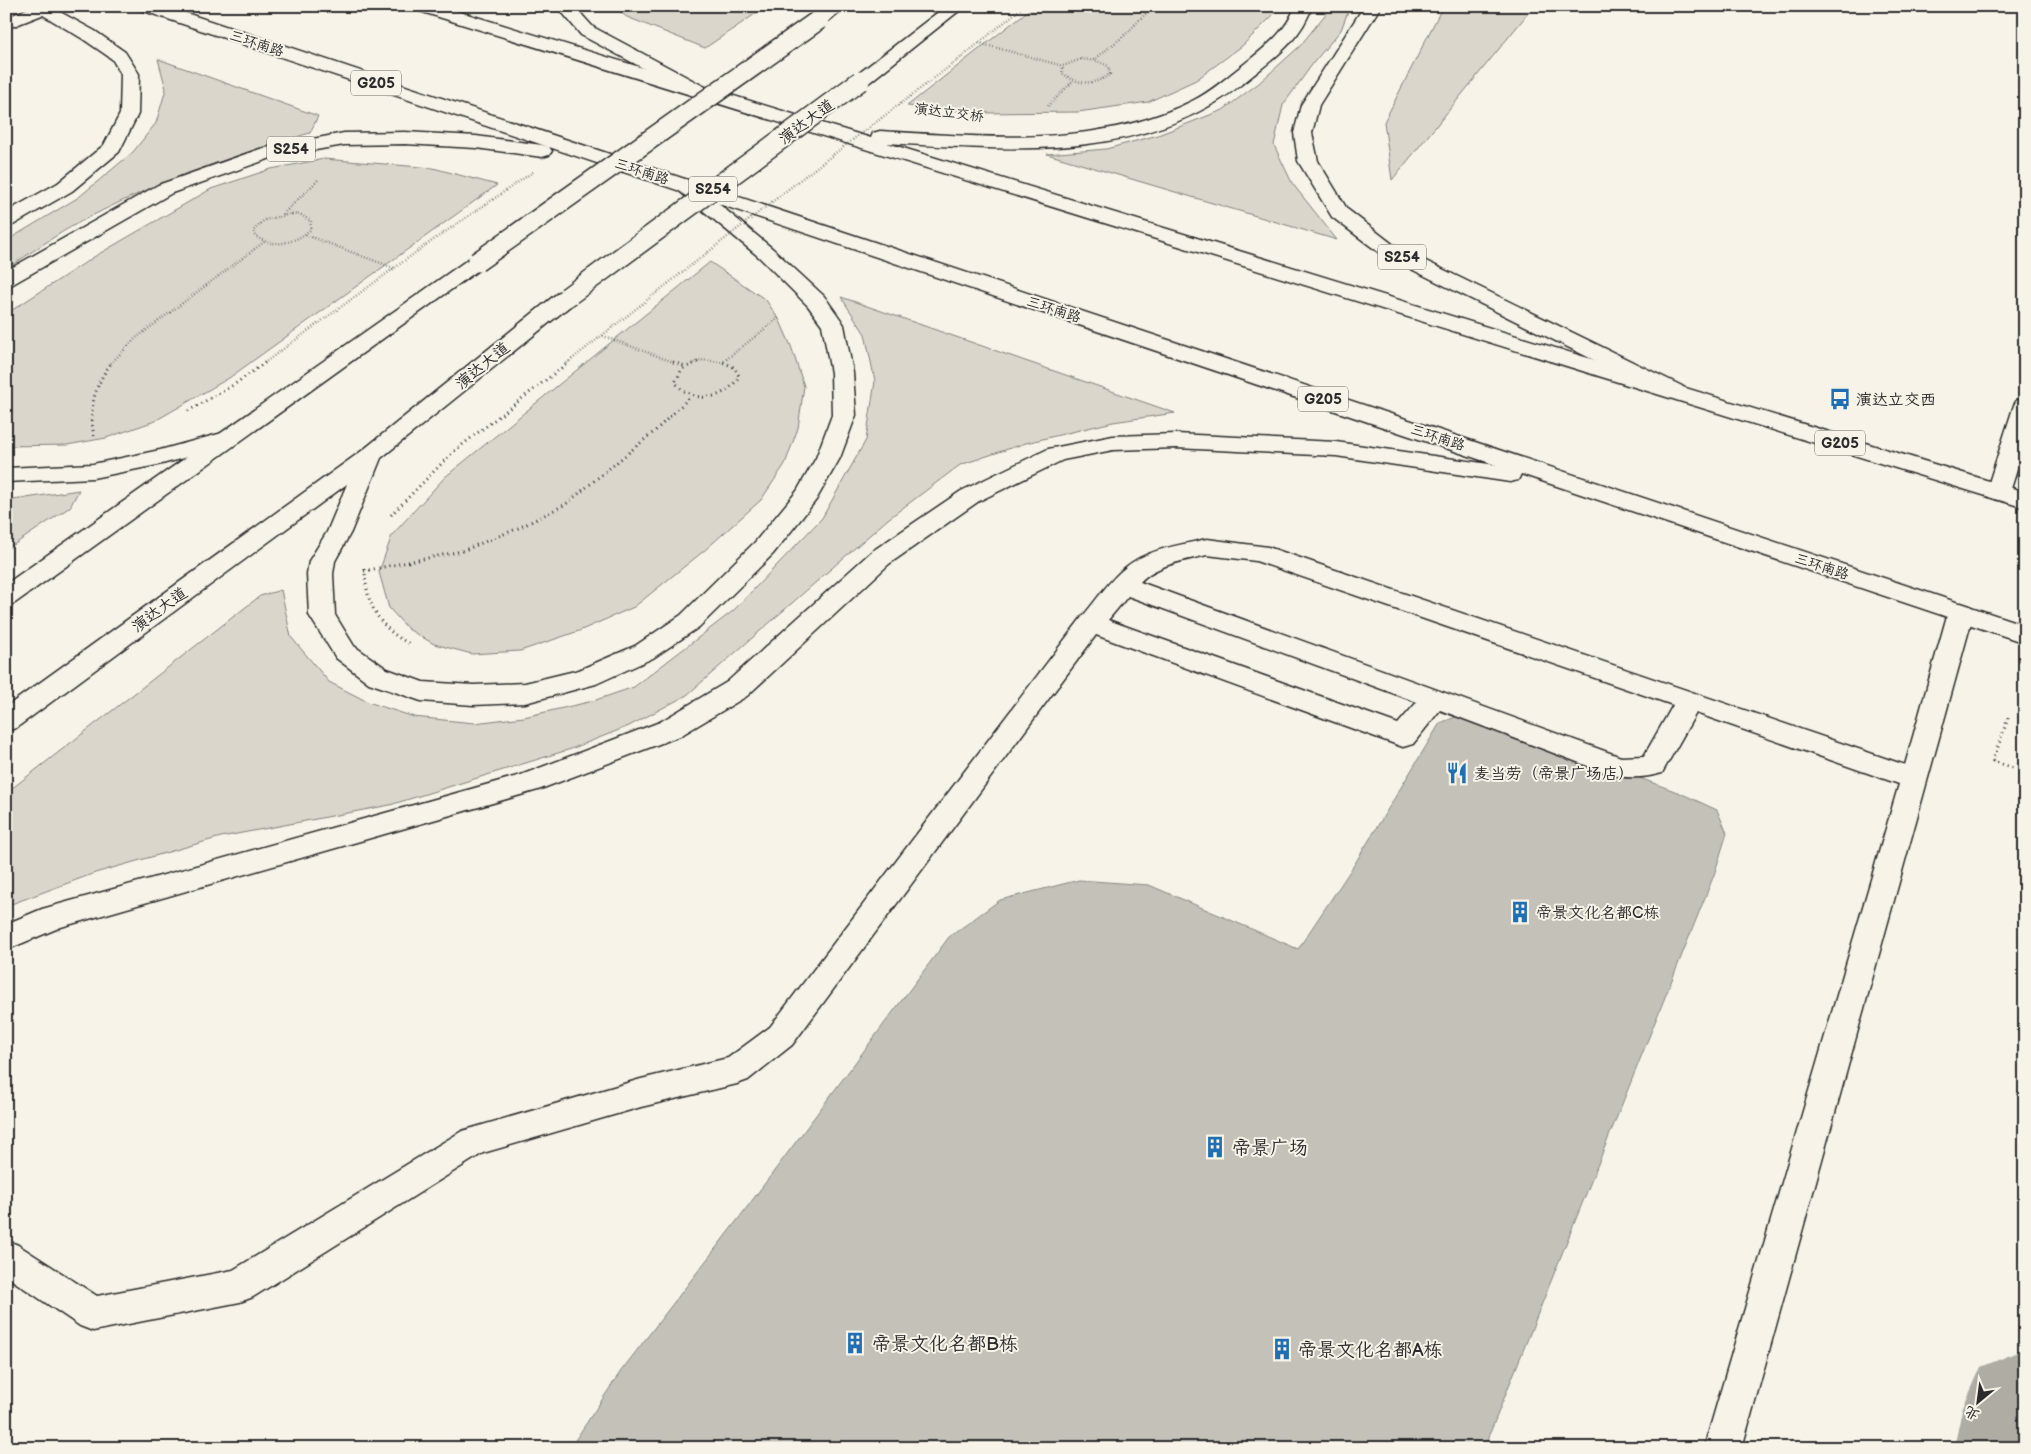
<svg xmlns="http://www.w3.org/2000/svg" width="2031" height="1454" viewBox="0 0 2031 1454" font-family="'Balsamiq Sans','LXGW WenKai TC',sans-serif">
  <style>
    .green { fill: #dad6cc; stroke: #82807c }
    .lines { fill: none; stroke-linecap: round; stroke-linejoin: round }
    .river { fill: #afaca4; fill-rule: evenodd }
    .building { fill: #c4c1b9; stroke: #898782 }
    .minor-casing { stroke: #2b2b2b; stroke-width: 3 }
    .major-casing { stroke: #2b2b2b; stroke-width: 3 }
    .highway-casing { stroke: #2b2b2b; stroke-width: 3 }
    .path-far1 { stroke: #2b2b2b; stroke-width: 2.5; stroke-dasharray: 0.5 2.5; stroke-linecap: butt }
    .path { stroke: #2b2b2b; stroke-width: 3; stroke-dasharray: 1 4; stroke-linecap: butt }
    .minor { fill: #f7f3e8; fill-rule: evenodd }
    .major { fill: #f7f3e8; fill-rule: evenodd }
    .highway { fill: #f7f3e8; fill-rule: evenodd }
    .major-bridge-casing { stroke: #2b2b2b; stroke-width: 22; stroke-linecap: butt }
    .path-bridge { stroke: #2b2b2b; stroke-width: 2.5; stroke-dasharray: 0.5 2.5; stroke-linecap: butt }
    .major-bridge { stroke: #f7f3e8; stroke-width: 19 }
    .labels { text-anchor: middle; stroke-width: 4; stroke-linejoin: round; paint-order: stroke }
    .far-street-label { font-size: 14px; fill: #2b2b2b; stroke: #f7f3e8 }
    .shield { fill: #f7f3e8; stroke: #686764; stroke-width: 1 }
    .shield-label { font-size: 15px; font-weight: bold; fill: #2b2b2b }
    .street-label { font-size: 16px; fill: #2b2b2b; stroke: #f7f3e8 }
    .poi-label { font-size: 16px; fill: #2b2b2b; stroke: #f7f3e8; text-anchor: start }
    .near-poi-label { font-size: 19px; fill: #2b2b2b; stroke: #f7f3e8; text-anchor: start }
  </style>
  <rect width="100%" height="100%" fill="#f7f3e8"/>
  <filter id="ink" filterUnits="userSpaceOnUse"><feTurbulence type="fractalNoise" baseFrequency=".02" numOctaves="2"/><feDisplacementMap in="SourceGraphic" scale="10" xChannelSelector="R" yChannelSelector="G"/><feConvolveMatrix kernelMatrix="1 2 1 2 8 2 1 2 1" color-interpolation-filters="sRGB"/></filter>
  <g filter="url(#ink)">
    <path class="green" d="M611 6H767L705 48 627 17Z
      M1034 6H1276L1274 14 1242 46 1196 80 1148 102 1078 112 980 113 907 106Z
      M1332 6H1350L1341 30 1314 62 1283 105 1274 145 1292 183 1337 240 1047 154 1106 149 1158 135 1223 110 1259 83 1300 46Z
      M1443 6H1534L1392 180 1384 122Z
      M158 59 318 116 310 133C231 156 153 183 80 222 55 235 31 253 6 269V241L79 197 133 152 156 123 166 89Z
      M324 159 433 168 497 185 229 378 155 421 106 438 67 445 6 446V314L97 255 211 189 271 169Z
      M710 262 766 300 780 321 791 346 804 386 798 428 785 464 761 500 705 550 634 607 579 631 520 651 472 654 434 644 408 629 389 608 379 572 392 535 445 477Z
      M841 297 1175 413 1113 422 1026 443 960 465 888 519 687 695 629 726 571 749 390 805 221 837 95 873 6 906V793L260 596 281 590 291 637 329 682 368 702 414 717 474 723 524 717 593 701 634 687 733 611 822 518 866 440 875 381 865 334Z
      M79 490 70 507 6 550V501Z"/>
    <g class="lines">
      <path class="river" d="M2025 1349V1448H1954L1962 1410 1981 1367Z"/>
    </g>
    <path class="building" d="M1466 713 1680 793 1717 810 1727 833 1714 875 1484 1448H570L621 1371 739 1218 949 937 1000 900 1079 880 1149 885 1298 949 1354 865 1440 723Z"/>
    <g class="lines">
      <g class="minor-casing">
        <path id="minor" d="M33 6H48L50 9 47 13 6 29V18Z
          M2025 398V444L2010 492 2007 497 1998 500 1989 497 1986 492 2014 405 2017 400Z
          M1207 539 1268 547 1905 765 1948 612 1952 606 1961 603 1970 606 1974 612 1742 1448H1704L1899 784 1696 713 1662 773C1646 778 1625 779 1609 774L1440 710 1413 744 1403 747 1096 635 792 1045 748 1080 737 1084 641 1107 483 1153 253 1297 240 1302 93 1331 80 1326 6 1276V1240L18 1245 97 1296 233 1270 462 1131 641 1079 728 1058 770 1027 1082 617C1096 601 1109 580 1126 567 1147 549 1181 545 1207 539ZM1207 555 1256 561 1673 705 1644 756 1621 757 1140 582C1155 565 1186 560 1207 555ZM1128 596 1417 702 1398 724 1108 620Z"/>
      </g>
      <g class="major-casing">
        <path id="major" d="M28 6H49L95 31 125 52 139 74 138 114 119 152 72 191 13 225 6 227V212L58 183 104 145 120 114 121 74 112 59 83 39Z
          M557 6H574L593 27 709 89 712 93 709 97H697L581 35Z
          M827 6H846L826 23H814L811 19Z
          M946 6H965L866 85H854L851 81 854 77Z
          M1364 6H1381L1319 105 1312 133 1318 161 1347 209 1395 246 1682 386 1685 391 1682 396 1674 398 1666 396 1381 254 1332 217 1298 161 1294 133 1301 105Z
          M684 179 691 181 773 249 824 296 841 320 844 325 853 373 856 415 840 458 816 500 773 554 699 627 653 658 596 684 525 703 473 705 421 701 369 683 336 658 309 615 307 574 309 561 327 532 347 484 16 728 6 731V707L363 450 559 292 567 291 575 292 578 297 575 302 381 458 351 532 335 561 333 574 335 615 354 646 387 669 423 682 473 685 525 683 579 670 635 646 681 615 755 542 797 491 816 458 832 415 831 373 822 325 808 306 759 257 677 189 674 185 677 181Z
          M477 256 484 258 487 262 484 266 15 603 6 606V584L470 258Z"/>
      </g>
      <g class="highway-casing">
        <path id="highway" d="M139 6H165L2025 625V643L1521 474 1518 480 1510 482 1336 456 1176 448 1113 450 1063 460 979 501 889 564 747 696 680 736 538 790 61 927 6 950V924L42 909 521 775 660 722 727 682 871 552 961 491 1048 449 1113 436 1176 434 1336 442 1496 465 141 10Z
          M414 6H441L871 138 873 133 880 131C984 137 1098 149 1194 100 1212 91 1227 77 1243 65 1264 48 1287 32 1295 6H1312C1303 35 1280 54 1257 72 1242 84 1228 96 1211 105 1114 161 994 149 887 143L2025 492V508L416 10Z
          M405 132 476 136 542 145 549 147 552 151 549 155 542 157 476 148 405 144 344 145 271 158 172 193 13 284 6 286V271L158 185 260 149 344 133Z
          M226 432 234 434 238 439 234 444 162 464 93 478 6 482V468L93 464 160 450Z"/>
      </g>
      <path class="path-far1" d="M979 43 1063 66
        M962 57 1024 6
        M1081 59 1097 61 1108 66 1110 74C1095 86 1077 85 1062 73L1063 66Z
        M1094 60 1126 34 1153 6
        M1048 106 1073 81
        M283 214 318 180
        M292 214 301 215 311 221 310 230C294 244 272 249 254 235V230L264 220Z
        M306 235 394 268
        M603 336 676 363
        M724 361 780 317
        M111 363 136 338 264 242
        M264 363 426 245
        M567 363 609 330
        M694 363 704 360 726 363"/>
      <path class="path" d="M673 362 685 366
        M698 362 682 369 675 382C692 405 726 401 739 376L734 367 722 362
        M188 411 235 384 266 362
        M94 436C88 408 95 384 112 362
        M391 515 453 452 569 362
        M365 569C365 604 380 630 412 645
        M364 571 462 551 521 527 566 504 655 431 691 396
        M2008 718 1993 761 2013 768"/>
      <use href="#minor" class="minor"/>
      <use href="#major" class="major"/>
      <use href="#highway" class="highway"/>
      <g class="major-bridge-casing">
        <path id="major-bridge" d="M477 262 820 19
          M567 297 860 81"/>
      </g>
      <path class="path-bridge" d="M426 245 533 172
        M609 330 805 176 962 57"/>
      <use href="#major-bridge" class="major-bridge"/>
    </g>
  </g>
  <defs>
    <g id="bus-bare" transform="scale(1.725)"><path d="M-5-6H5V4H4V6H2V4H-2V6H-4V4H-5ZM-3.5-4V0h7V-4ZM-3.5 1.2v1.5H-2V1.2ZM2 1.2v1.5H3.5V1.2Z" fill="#1f6fb2" stroke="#f7f3e8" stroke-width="2.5" paint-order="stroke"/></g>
    <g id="restaurant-bare" transform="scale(1.725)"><path d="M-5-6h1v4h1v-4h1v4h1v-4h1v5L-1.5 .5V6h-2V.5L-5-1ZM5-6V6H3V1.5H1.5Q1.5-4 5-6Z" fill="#1f6fb2" stroke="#f7f3e8" stroke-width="2.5" paint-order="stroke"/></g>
    <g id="building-bare" transform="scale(1.725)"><path d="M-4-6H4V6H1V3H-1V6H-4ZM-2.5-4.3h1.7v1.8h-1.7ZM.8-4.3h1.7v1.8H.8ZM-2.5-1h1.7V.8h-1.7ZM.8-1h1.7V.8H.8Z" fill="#1f6fb2" stroke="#f7f3e8" stroke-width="2.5" paint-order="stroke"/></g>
  </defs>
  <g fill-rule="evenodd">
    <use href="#bus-bare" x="1840" y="399"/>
    <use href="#restaurant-bare" x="1457" y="773"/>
    <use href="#building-bare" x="1520" y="912"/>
    <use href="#building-bare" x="1215" y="1147"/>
    <use href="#building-bare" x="855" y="1343"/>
    <use href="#building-bare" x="1282" y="1349"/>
  </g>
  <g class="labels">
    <g class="far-street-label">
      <text transform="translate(257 43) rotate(18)" y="5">三环南路</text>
      <text transform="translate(949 112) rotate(7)" y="5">演达立交桥</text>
      <text transform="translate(642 171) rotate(18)" y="5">三环南路</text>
      <text transform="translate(1054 309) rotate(18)" y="5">三环南路</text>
      <text transform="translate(1438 437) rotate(18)" y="5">三环南路</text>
      <text transform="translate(1822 566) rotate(18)" y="5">三环南路</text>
    </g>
    <g class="shield">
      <rect x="351" y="70.5" width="50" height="25" rx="4"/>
      <rect x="267" y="136.5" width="48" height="25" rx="4"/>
      <rect x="689" y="176.5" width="48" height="25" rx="4"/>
      <rect x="1378" y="244.5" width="48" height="25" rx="4"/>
      <rect x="1298" y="386.5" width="50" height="25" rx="4"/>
      <rect x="1815" y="430.5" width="50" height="25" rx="4"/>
    </g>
    <g class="shield-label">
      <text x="376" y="88">G205</text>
      <text x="291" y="154">S254</text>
      <text x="713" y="194">S254</text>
      <text x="1402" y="262">S254</text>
      <text x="1323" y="404">G205</text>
      <text x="1840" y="448">G205</text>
    </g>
    <g class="street-label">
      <text transform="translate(806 121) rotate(-36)" y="6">演达大道</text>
      <text transform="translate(482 365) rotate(-39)" y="6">演达大道</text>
      <text transform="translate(159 609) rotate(-36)" y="6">演达大道</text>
    </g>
    <g class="poi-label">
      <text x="1856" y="405">演达立交西</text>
      <text x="1474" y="779">麦当劳（帝景广场店）</text>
      <text x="1536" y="918">帝景文化名都C栋</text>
    </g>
    <g class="near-poi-label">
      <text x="1232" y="1154">帝景广场</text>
      <text x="872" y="1350">帝景文化名都B栋</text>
      <text x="1298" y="1356">帝景文化名都A栋</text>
    </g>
  </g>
  <rect width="2031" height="1454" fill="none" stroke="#f7f3e8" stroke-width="25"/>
  <rect x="12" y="12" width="2006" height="1429" fill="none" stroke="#2b2b2b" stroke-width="2" filter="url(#ink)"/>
  <g transform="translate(1978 1402) rotate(209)" stroke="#f7f3e8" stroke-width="4" paint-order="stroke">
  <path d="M0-4L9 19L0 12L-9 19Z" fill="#2b2b2b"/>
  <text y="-8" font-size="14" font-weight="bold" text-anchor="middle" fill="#2b2b2b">北</text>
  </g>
</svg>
